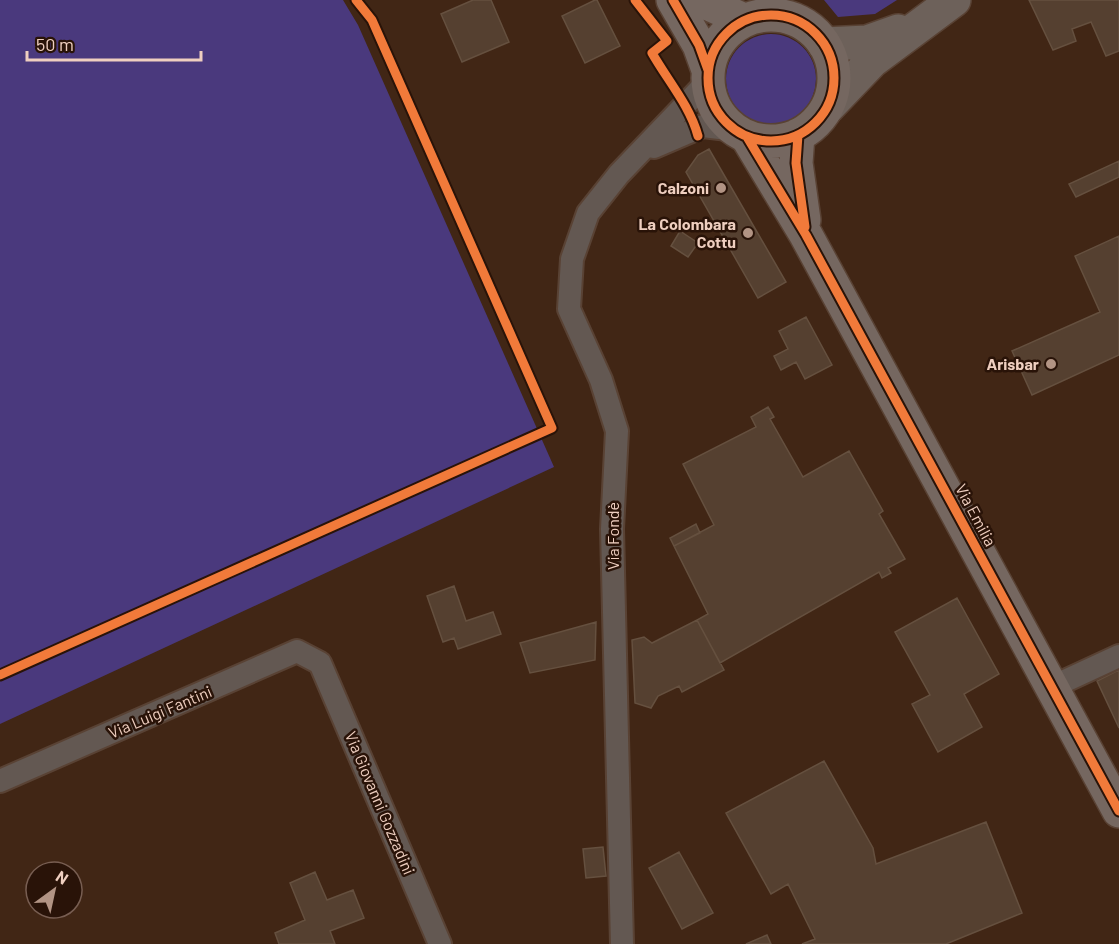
<svg xmlns="http://www.w3.org/2000/svg" width="1119" height="944" viewBox="0 0 1119 944" font-family="Barlow,sans-serif">
  <style>
    .green { fill: #4a397d }
    .building { fill: #554030; stroke: #65503f; stroke-width: 1.5 }
    .lines { fill: none; stroke-linecap: round; stroke-linejoin: round }
    .street-casing { stroke: #594234; stroke-width: 26 }
    .secondary-casing { stroke: #594234; stroke-width: 36 }
    .primary-casing { stroke: #594234; stroke-width: 36 }
    .street { stroke: #635852; stroke-width: 22 }
    .secondary { stroke: #6d615a; stroke-width: 33 }
    .primary { stroke: #756760; stroke-width: 33 }
    .cycleway-casing { stroke: #291308; stroke-width: 13 }
    .cycleway { stroke: #f17a3a; stroke-width: 9 }
    .poi-dot { fill: #b29484; stroke: #291308; stroke-width: 2 }
    .labels { text-anchor: middle; stroke-width: 5; stroke-linejoin: round; paint-order: stroke }
    .poi-label { font-size: 16px; font-weight: bold; fill: #efcfc0; stroke: #291308; text-anchor: end }
    .street-label { font-size: 16px; fill: #efcfc0; stroke: #291308 }
  </style>
  <rect width="100%" height="100%" fill="#412615"/>
  <path class="green" d="M0 0H343L358 25 554 467 0 724Z
    M824 0H897L875 14 838 17Z
    M726 79a45 45 0 1 1 90 0a45 45 0 1 1-90 0Z"/>
  <path class="building" d="M473 0H491L509 42 462 62 441 14Z
    M595 0H597L620 46 585 63 562 16Z
    M1029 0H1119V51L1106 56 1091 22 1072 29 1076 41 1053 50Z
    M709 149 786 282 758 298 686 172 698 155Z
    M1119 161V177L1076 197 1069 184Z
    M680 231 698 243 688 257 671 246Z
    M1119 236V355L1032 395 1012 351 1100 312 1075 256Z
    M806 317 832 365 805 379 796 362 781 370 774 356 788 349 779 331Z
    M768 407 774 417 770 419 803 477 849 451 883 511 879 514 905 559 888 568 891 573 882 578 879 572 720 663 697 620 708 614 674 546 714 525 683 464 756 427 751 417Z
    M696 524 700 533 674 546 670 538Z
    M454 586 466 621 493 612 501 634 458 649 454 638 443 642 427 596Z
    M957 598 999 674 964 694 982 727 938 752 912 704 930 695 895 632Z
    M697 620 724 670 682 692 679 686 658 696 651 708 635 703 632 640 644 637 652 643Z
    M596 622 595 660 530 673 520 643Z
    M1119 670V728L1097 681Z
    M824 761 873 848 876 864 986 822 1022 913 946 944H802L815 939 788 884 771 894 726 813Z
    M603 847 606 876 586 878 583 849Z
    M679 852 713 913 682 929 649 868Z
    M315 872 327 900 353 890 364 918 330 931 335 944H279L275 933 305 920 290 883Z
    M767 935 771 944H746Z"/>
  <g class="lines">
    <g class="street-casing">
      <path id="street" d="M654 147 703 126 736 130
        M1052 687 1119 656
        M0 781 297 651 320 663 440 944
        M622 944 612 529 617 431 601 380 569 309 572 259 588 213 619 174 708 81"/>
    </g>
    <g class="secondary-casing">
      <path id="secondary" d="M824 44 867 42 898 31
        M828 107 872 61 954 0"/>
    </g>
    <g class="primary-casing">
      <path id="primary" d="M673 0 699 45 708 70
        M700 0 744 20
        M708 78a63 63 0 1 1 126 0a63 63 0 1 1-126 0Z
        M798 135 796 163 804 220
        M747 137 806 235 1119 811"/>
    </g>
    <use href="#street" class="street"/>
    <use href="#secondary" class="secondary"/>
    <use href="#primary" class="primary"/>
    <g class="cycleway-casing">
      <path id="cycleway" d="M635 0 667 41 652 53C668 81 690 106 698 136
        M673 0 699 45 708 70
        M708 78a63 63 0 1 1 126 0a63 63 0 1 1-126 0Z
        M798 135 796 163 805 227
        M747 137 806 235 1119 811
        M0 675 552 428 372 20 356 0"/>
    </g>
    <use href="#cycleway" class="cycleway"/>
  </g>
  <g class="poi-dot">
    <circle cx="721" cy="188" r="6"/>
    <circle cx="748" cy="233" r="6"/>
    <circle cx="1051" cy="364" r="6"/>
  </g>
  <g class="labels">
    <g class="poi-label">
      <text x="709" y="194">Calzoni</text>
      <text x="736" y="230">La Colombara<tspan x="736" dy="18">Cottu</tspan></text>
      <text x="1039" y="370">Arisbar</text>
    </g>
    <g class="street-label">
      <text transform="translate(976 515) rotate(62)" y="6">Via Emilia</text>
      <text transform="translate(613 536) rotate(-90)" y="6">Via Fondè</text>
      <text transform="translate(160 712) rotate(-23)" y="6">Via Luigi Fantini</text>
      <text transform="translate(380 803) rotate(67)" y="6">Via Giovanni Gozzadini</text>
    </g>
  </g>
  <g transform="translate(54 890) rotate(33)"><circle r="28" fill="#291308" stroke="#785e52" stroke-width="1.5"/>
  <path d="M0-4.5L10 22L0 15L-10 22Z" fill="#b29484"/>
  <text y="-9" font-size="16" font-weight="bold" text-anchor="middle" fill="#efcfc0">N</text>
  </g>
  <path d="M27 51v9h174v-9" fill="none" stroke="#efcfc0" stroke-width="3"/>
  <text x="36" y="51" font-size="18" fill="#efcfc0" stroke="#291308" stroke-width="4.5" paint-order="stroke">50 m</text>
</svg>
